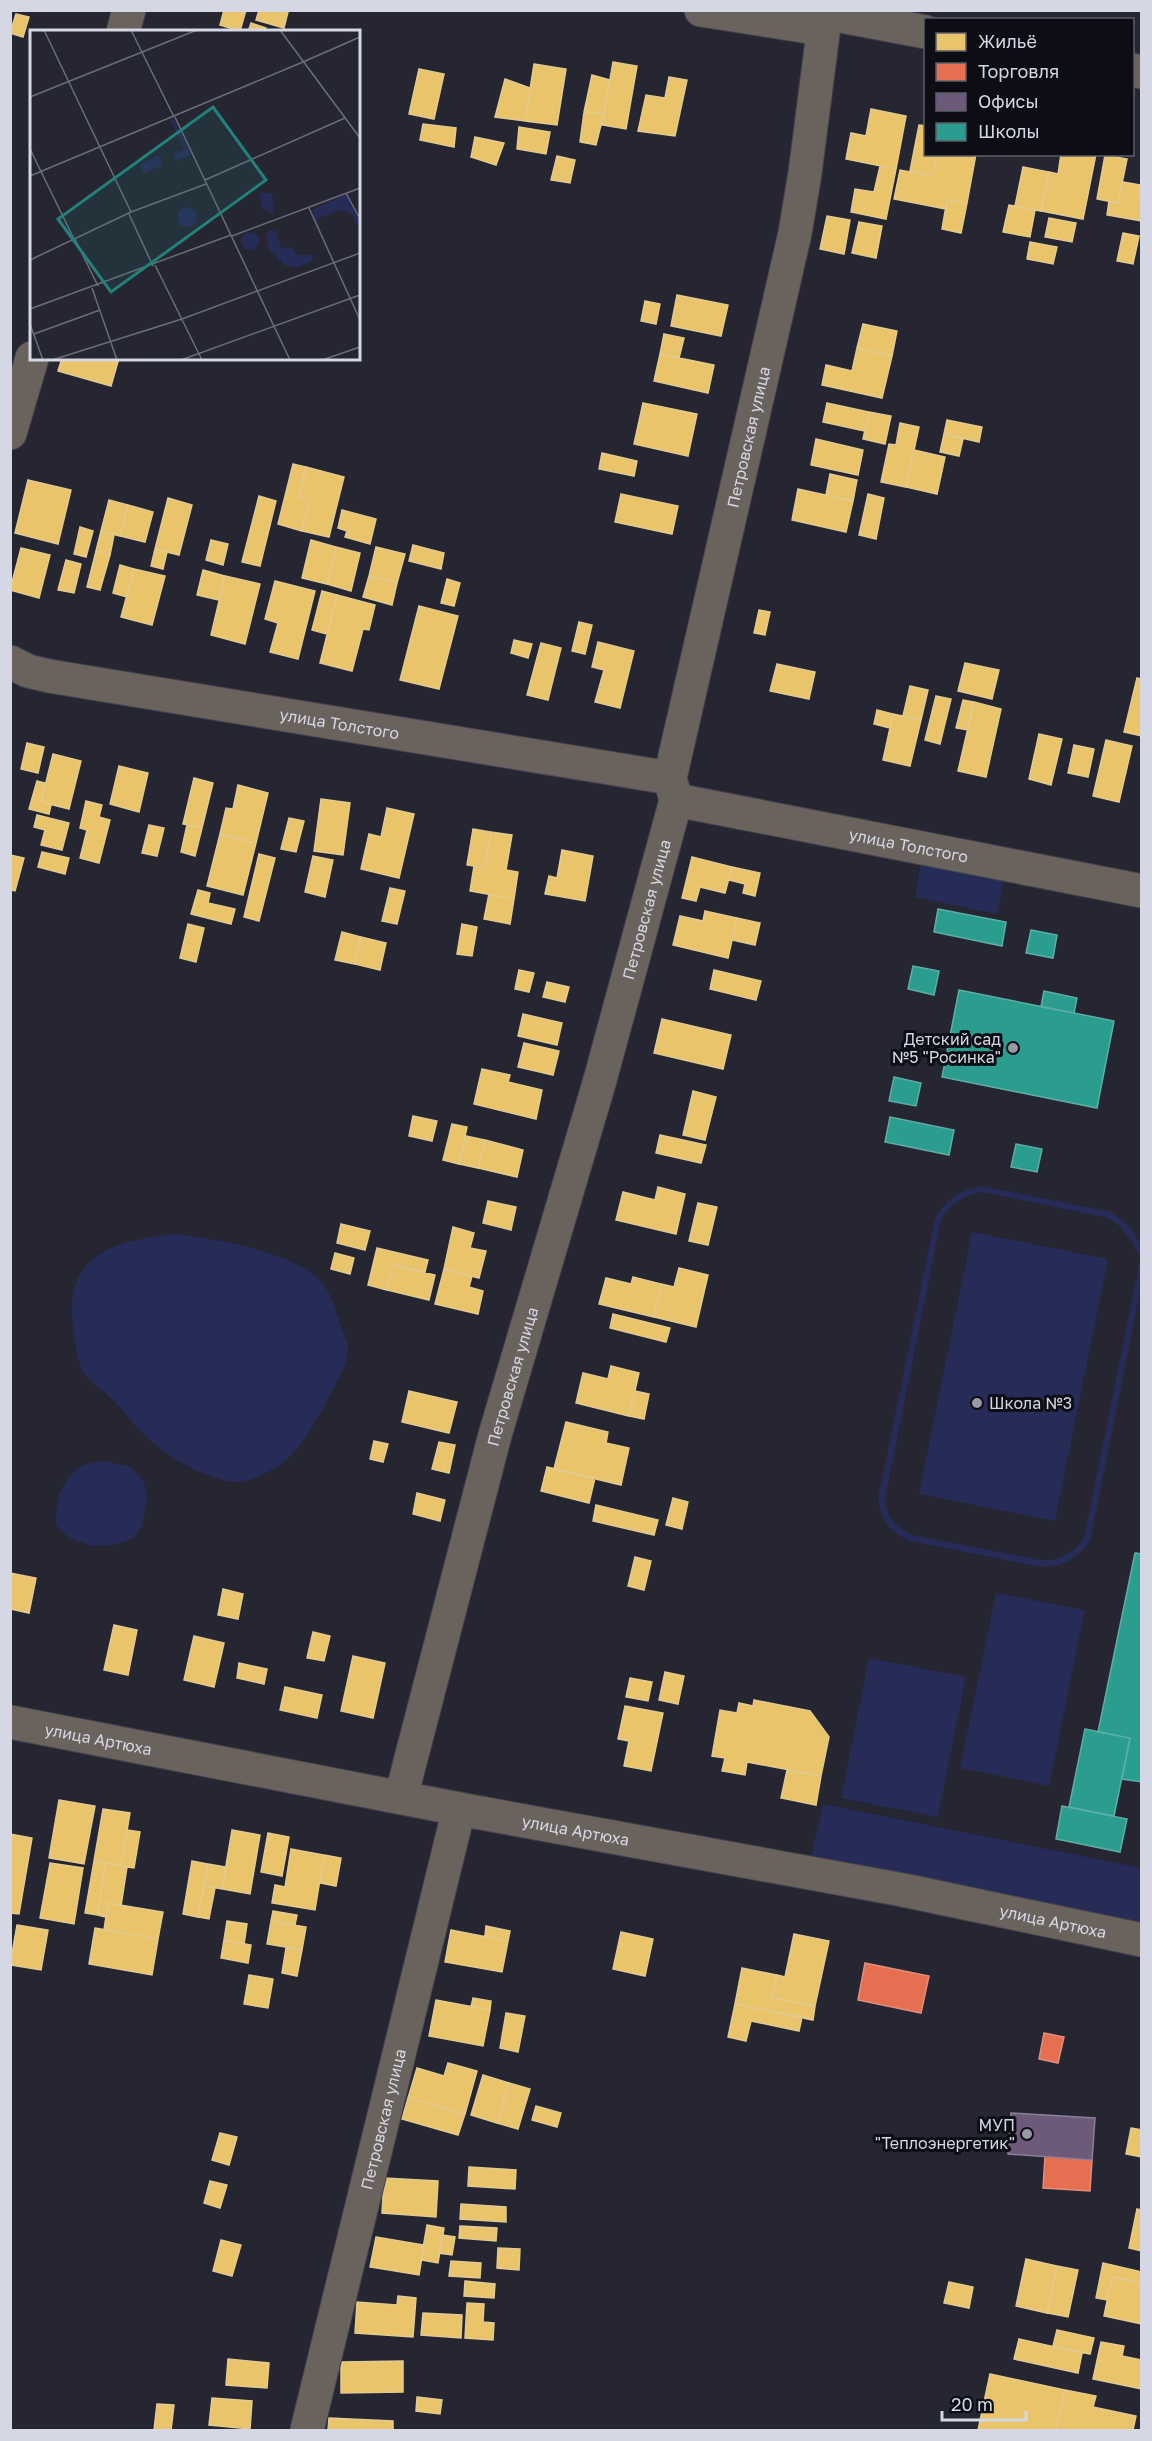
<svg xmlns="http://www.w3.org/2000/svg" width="1152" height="2441" viewBox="0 0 1152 2441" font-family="'Golos Text',sans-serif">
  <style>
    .green { fill: #272b57; fill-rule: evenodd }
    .homes { fill: #e9c46a; stroke: #e3ca8f; stroke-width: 1.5 }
    .shops { fill: #e76f51; stroke: #e28e7d; stroke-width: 1.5 }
    .offices { fill: #6d597a; stroke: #8c7f9a; stroke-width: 1.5 }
    .schools { fill: #2a9d8f; stroke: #5daea8; stroke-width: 1.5 }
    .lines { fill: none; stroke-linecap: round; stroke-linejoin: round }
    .street-casing { stroke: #42434d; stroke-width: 35 }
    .street { stroke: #6a625d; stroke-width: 33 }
    .poi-dot { fill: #9799a5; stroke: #0c0d15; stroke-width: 2 }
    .labels { text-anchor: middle; stroke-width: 6; stroke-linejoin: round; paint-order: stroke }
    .street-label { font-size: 16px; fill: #d5d7e4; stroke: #0c0d15 }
    .poi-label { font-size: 16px; fill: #d5d7e4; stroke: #0c0d15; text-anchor: end }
    .inset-road { fill: none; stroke: #6b6d79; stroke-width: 1.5 }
    .view { fill: #23807a; fill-opacity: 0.15; stroke: #23807a; stroke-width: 3 }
    .inset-edge { fill: none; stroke: #d5d7e4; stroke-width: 3 }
  </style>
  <rect width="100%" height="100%" fill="#252631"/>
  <path class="green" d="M922 857 1005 874 997 914 915 897Z
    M982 1186 1112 1212 1130 1227 1141 1245V1286L1090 1541C1077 1560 1062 1567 1040 1567L910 1541C890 1532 881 1521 878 1499L935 1218C947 1199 960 1190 982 1186ZM982 1192 1109 1218C1125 1229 1134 1242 1140 1260L1084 1538C1073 1554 1060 1561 1040 1560L912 1535C895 1527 887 1518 885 1499L941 1220C950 1204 963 1195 982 1192Z
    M972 1232 1108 1259 1055 1521 919 1494Z
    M176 1234C216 1239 297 1252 323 1284 332 1296 335 1308 339 1321 342 1330 347 1339 348 1347 350 1359 333 1390 327 1401 313 1425 299 1454 275 1468 262 1475 251 1481 237 1482 225 1482 213 1477 202 1473 184 1465 167 1455 152 1442 136 1429 124 1410 109 1396 102 1389 92 1383 85 1375 77 1363 75 1341 73 1327 63 1253 116 1240 176 1234Z
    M105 1461 131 1467 144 1482 147 1497 142 1526 134 1538 114 1545 92 1546 69 1538 56 1525C55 1502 60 1479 82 1466 88 1463 98 1462 105 1461Z
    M996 1593 1085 1610 1049 1786 960 1768Z
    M869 1658 966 1677 938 1817 841 1798Z
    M823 1804 1141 1868V1924L811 1857Z"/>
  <path class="homes" d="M224 10H246L240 31 220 25Z
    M259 10 288 12 284 28 256 20Z
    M16 14 29 17 23 37 10 33Z
    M251 23 266 28 265 32H248Z
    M613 62 637 66 626 129 602 125Z
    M534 64 566 69 557 125 525 121Z
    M419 69 444 74 434 119 409 114Z
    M592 75 610 80 604 113 584 112Z
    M669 77 687 80 675 136 638 131 646 95 665 98Z
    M505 79 530 88 525 121 495 117Z
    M871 109 906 116 896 169 846 159 851 133 866 136Z
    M584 112 604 113 596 145 580 142Z
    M423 124 456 128 454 147 420 140Z
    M919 125 926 126V154H937L933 176 910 171Z
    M519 127 550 132 546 154 517 149Z
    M475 137 504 143 496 165 471 157Z
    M937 154H976L967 203 947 200 946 209 894 199 900 170 933 176Z
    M1061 154H1096L1083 219 1041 211 1049 172 1058 174Z
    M1105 155 1127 159 1118 203 1097 199Z
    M557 156 575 160 570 183 551 180Z
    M880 166 896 169 886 219 851 212 855 189 874 192Z
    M1023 167 1049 172 1041 211 1015 206Z
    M1123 182 1141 185 1139 195H1142V221L1107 215 1109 201 1118 203Z
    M947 200 967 203 961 233 942 229Z
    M1009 205 1035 210 1030 237 1003 232Z
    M827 216 850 220 844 254 820 249Z
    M1049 218 1076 223 1072 242 1045 237Z
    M859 222 882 226 876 258 852 253Z
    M1123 233 1139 236 1133 264 1117 261Z
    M1030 242 1057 247 1053 264 1027 259Z
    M677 295 728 305 721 336 671 326Z
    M645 301 660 304 656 324 641 321Z
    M863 324 897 331 892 356 857 348Z
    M664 334 684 338 679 358 660 354Z
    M857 348 892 356 882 398 822 385 826 365 852 371Z
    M660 354 714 365 708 393 654 381Z
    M62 358H119L111 386 58 371Z
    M643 403 697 414 688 456 634 444Z
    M827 403 869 412 865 431 823 422Z
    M869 412 891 416 885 444 863 439Z
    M947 420 982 427 979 442 944 434Z
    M900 423 919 427 906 487 881 482 889 444 896 445Z
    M944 434 963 439 959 456 940 452Z
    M816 439 863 450 858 475 811 465Z
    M914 450 945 457 937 494 906 487Z
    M602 453 637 461 634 476 599 469Z
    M293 464 306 467 299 497 310 500 302 531 278 524Z
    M306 467 344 477 329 537 302 531 310 500 299 497Z
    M830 474 857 480 853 501 826 495Z
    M28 480 71 490 58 544 15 533Z
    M798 489 853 501 846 532 792 520Z
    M621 494 678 506 672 534 615 522Z
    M868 494 884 498 876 539 859 535Z
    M259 496 276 501 260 566 242 562Z
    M168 498 192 505 179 555 155 549Z
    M109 500 128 505 120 536 101 531Z
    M128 505 153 512 145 542 120 536Z
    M342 510 376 519 370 544 345 537 347 531 338 528Z
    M80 527 93 531 86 557 74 554Z
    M101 531 114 535 110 555 96 551Z
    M211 540 228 544 223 565 206 560Z
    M311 540 336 547 327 584 302 578Z
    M413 545 444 553 441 569 409 561Z
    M336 547 360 553 351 591 327 584Z
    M376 547 405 554 397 583 369 576Z
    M21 548 50 555 39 598 10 590Z
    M155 549 167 552 163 569 151 566Z
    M96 551 110 555 100 590 87 587Z
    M66 560 81 564 74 593 58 590Z
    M120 565 134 569 127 597 113 593Z
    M134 569 165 576 152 625 121 617Z
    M203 570 225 576 219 600 197 595Z
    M225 576 260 584 245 644 211 635Z
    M369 576 397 583 392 605 363 597Z
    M447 579 460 583 454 606 441 603Z
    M275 581 315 591 298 659 270 652 278 623 265 619Z
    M322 591 337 595 327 634 312 630Z
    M337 595 375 605 369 630 363 629 352 671 320 663Z
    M419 606 458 616 439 689 400 680Z
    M759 610 770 612 765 635 754 633Z
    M579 622 592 625 585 654 572 651Z
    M514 640 532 644 528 658 511 653Z
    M598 642 634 651 620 708 595 702 604 670 592 667Z
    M541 643 561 648 548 700 527 695Z
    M965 663 999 670 992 699 958 691Z
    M777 664 815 672 809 699 770 691Z
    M1137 678 1142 679V736L1124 732Z
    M910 686 928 690 921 720 903 716Z
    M936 696 951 699 940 744 925 740Z
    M963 700 974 702 968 730 956 728Z
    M974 702 1001 709 986 777 958 771Z
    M877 710 893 714 890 728 874 724Z
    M893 714 921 720 910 766 883 760Z
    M1039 734 1062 739 1051 785 1029 779Z
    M1106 740 1132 746 1119 802 1093 796Z
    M27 743 44 747 38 773 21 769Z
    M1074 745 1094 749 1088 777 1068 773Z
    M53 754 81 761 69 809 41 802Z
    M119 766 148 773 139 812 110 804Z
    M194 778 213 783 202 828 183 824Z
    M37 781 45 783 41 802 51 805 49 814 29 809Z
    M238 785 268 793 256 843 220 834 226 808 233 809Z
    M321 799 350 803 343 855 314 851Z
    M86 801 102 805 99 817 110 820 99 863 80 858 87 830 80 828Z
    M387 808 414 814 399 878 361 869 369 834 381 837Z
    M37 815 69 823 62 850 41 845 45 830 34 827Z
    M289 818 304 821 296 852 281 849Z
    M149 825 164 828 157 856 142 853Z
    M187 825 202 828 195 856 181 852Z
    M473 829 491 832 485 868 467 865Z
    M491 832 512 835 506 870 518 872 514 899 470 891 474 866 485 868Z
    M220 834 256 843 243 895 207 886Z
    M562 850 593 856 585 901 545 894 549 876 557 878Z
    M42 852 69 858 65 874 38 867Z
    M259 854 275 858 259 921 244 917Z
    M10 855 24 858 15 891 10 890Z
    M313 856 333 860 325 897 305 892Z
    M692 857 732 867 725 893 700 887 696 901 682 898Z
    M732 867 760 873 755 896 743 893 745 884 729 880Z
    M390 888 405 891 397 924 382 921Z
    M198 890 210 893 208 903 235 909 231 924 191 914Z
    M489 894 514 899 510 924 484 919Z
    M705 911 737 918 728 958 673 945 680 916 703 921Z
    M737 918 760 923 755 945 732 940Z
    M188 924 204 928 196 962 180 958Z
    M462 924 477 927 472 956 457 954Z
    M342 932 361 937 355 964 335 960Z
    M361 937 386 943 380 970 355 964Z
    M519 970 534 973 529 992 515 989Z
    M714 970 761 981 756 1000 710 989Z
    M547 982 569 987 565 1002 543 997Z
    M523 1014 562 1023 557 1045 518 1036Z
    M662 1019 731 1035 723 1069 654 1053Z
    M524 1043 559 1051 553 1075 518 1067Z
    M482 1069 510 1075 508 1082 542 1090 536 1119 474 1104Z
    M693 1091 716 1097 705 1140 683 1135Z
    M413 1116 437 1121 432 1141 409 1136Z
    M452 1124 467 1127 459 1164 443 1160Z
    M660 1135 706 1145 701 1163 656 1153Z
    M466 1136 485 1140 478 1168 459 1164Z
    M485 1140 523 1150 517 1177 478 1168Z
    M658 1187 685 1194 676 1234 616 1220 623 1192 655 1200Z
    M488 1201 516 1207 511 1230 483 1223Z
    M698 1203 717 1207 708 1245 689 1241Z
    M341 1224 370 1231 365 1250 337 1243Z
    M453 1227 474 1233 470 1248 486 1251 479 1278 444 1269Z
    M377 1248 428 1260 425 1272 393 1265 387 1290 368 1285Z
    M335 1253 354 1258 350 1274 331 1269Z
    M393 1265 435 1275 429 1300 387 1290Z
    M679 1268 708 1275 696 1327 654 1317 661 1284 674 1287Z
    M444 1269 472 1276 469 1287 483 1291 478 1314 435 1304Z
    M633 1277 661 1284 654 1317 599 1304 606 1278 631 1284Z
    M613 1314 670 1328 666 1342 610 1328Z
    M611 1366 639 1373 629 1416 576 1403 583 1373 608 1379Z
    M409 1391 457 1402 449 1433 402 1422Z
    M635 1391 649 1394 644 1419 629 1416Z
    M566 1422 608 1432 606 1443 629 1448 621 1485 554 1469Z
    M374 1441 388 1444 383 1462 370 1459Z
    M439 1442 455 1445 449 1473 432 1469Z
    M547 1467 595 1478 589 1503 541 1491Z
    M417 1493 445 1500 440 1521 413 1514Z
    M673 1498 688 1502 682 1529 666 1525Z
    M596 1505 658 1520 654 1535 593 1521Z
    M635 1557 651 1561 644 1590 628 1586Z
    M10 1573 36 1578 29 1613 10 1609Z
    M223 1589 243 1594 238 1619 218 1615Z
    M114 1625 137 1630 128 1675 104 1670Z
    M313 1632 330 1636 324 1661 307 1658Z
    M194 1636 224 1643 214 1687 184 1680Z
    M353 1656 385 1663 373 1718 341 1711Z
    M239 1663 267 1669 264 1684 237 1678Z
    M665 1672 684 1676 678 1704 659 1700Z
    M630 1678 652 1682 648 1701 626 1697Z
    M285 1687 322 1695 317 1718 280 1710Z
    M754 1700 810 1711 829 1737 821 1776 747 1762 745 1775 722 1771 725 1758 712 1756 720 1710 737 1713 739 1703 753 1706Z
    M625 1706 663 1713 651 1771 624 1766 629 1741 618 1739Z
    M787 1770 821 1776 816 1805 781 1798Z
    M59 1800 95 1806 84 1864 49 1858Z
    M103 1809 130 1813 121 1866 94 1861Z
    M127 1830 140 1832 134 1868 121 1866Z
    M232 1830 260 1835 250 1894 222 1889Z
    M268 1833 289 1837 282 1876 261 1872Z
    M10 1834 32 1838 19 1914 10 1913Z
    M291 1849 324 1855 315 1910 272 1903 275 1885 285 1887Z
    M324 1855 341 1858 336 1886 320 1883Z
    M94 1861 106 1863 97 1915 85 1913Z
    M192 1861 208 1864 198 1917 183 1914Z
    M50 1863 83 1868 74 1924 40 1918Z
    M106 1863 127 1867 121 1906 108 1903 106 1917 97 1915Z
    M208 1864 226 1867 222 1889 204 1886Z
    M204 1886 215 1888 209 1919 198 1917Z
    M108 1903 163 1912 158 1939 104 1930Z
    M273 1911 297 1915 295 1925 271 1921Z
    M227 1921 247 1924 244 1944 224 1940Z
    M271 1921 306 1927 302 1950 267 1944Z
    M17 1925 48 1930 41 1970 10 1965Z
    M486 1926 510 1931 508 1941 485 1936Z
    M95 1928 158 1939 152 1975 89 1964Z
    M451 1930 508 1941 502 1972 445 1962Z
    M621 1932 653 1939 645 1976 613 1969Z
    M794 1934 829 1941 815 2006 772 1998 777 1975 785 1977Z
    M224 1940 251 1945 248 1963 221 1958Z
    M286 1948 302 1950 297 1976 282 1973Z
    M742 1968 777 1975 772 1998 815 2006 813 2020 735 2004Z
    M249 1975 273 1979 268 2008 244 2004Z
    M473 1998 491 2001 490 2010 471 2007Z
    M436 2000 490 2010 483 2046 429 2036Z
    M735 2004 802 2017 799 2031 751 2021 746 2041 728 2037Z
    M506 2013 525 2016 518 2052 500 2048Z
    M448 2063 477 2071 465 2114 408 2098 417 2068 444 2076Z
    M483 2075 509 2083 497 2123 471 2115Z
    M509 2083 530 2089 518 2129 497 2123Z
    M408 2098 465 2114 458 2135 402 2119Z
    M536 2106 561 2113 557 2127 532 2120Z
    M1131 2128 1142 2130V2157L1126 2154Z
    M220 2133 237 2137 229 2165 212 2160Z
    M469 2167 516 2170 515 2189 468 2186Z
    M384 2178 438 2181 436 2217 382 2213Z
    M210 2181 227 2185 220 2208 204 2203Z
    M461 2204 506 2207V2222L460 2219Z
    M1137 2209 1142 2210V2251L1129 2248Z
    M427 2225 444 2228 438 2263 421 2260Z
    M460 2226 497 2228 496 2241 459 2238Z
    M442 2235 455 2237 452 2255 439 2253Z
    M376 2237 424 2245 419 2275 370 2267Z
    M221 2240 241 2245 232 2276 213 2271Z
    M498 2248 520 2249 519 2270 497 2268Z
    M1026 2259 1057 2266 1047 2313 1016 2306Z
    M451 2261 481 2263 480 2278 449 2276Z
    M1103 2263 1142 2272V2283L1112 2277 1107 2300 1096 2298Z
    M1057 2266 1078 2270 1068 2317 1047 2313Z
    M1112 2277 1142 2283V2324L1104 2316Z
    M465 2281 495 2284 494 2298 464 2296Z
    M949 2282 973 2287 969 2308 944 2303Z
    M398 2296 416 2298 413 2337 355 2333 357 2302 397 2305Z
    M467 2303 484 2304 483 2322 494 2323 493 2340 465 2338Z
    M423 2313 462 2315 461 2338 421 2335Z
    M1057 2330 1094 2338 1090 2354 1053 2346Z
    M1019 2339 1082 2353 1078 2373 1014 2359Z
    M1101 2342 1124 2346 1122 2356 1142 2360V2389L1093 2379Z
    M228 2359 269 2363 267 2388 226 2385Z
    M403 2361V2392L341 2393V2362Z
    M990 2374 1065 2390 1056 2430H978Z
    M1065 2390 1096 2396 1093 2407 1136 2416 1133 2430H1056Z
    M417 2397 442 2400 440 2414 416 2411Z
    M212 2398 252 2401 250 2429 209 2425Z
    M157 2404 174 2405 171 2430H154Z
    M329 2418 393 2421V2430H328Z"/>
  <path class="shops" d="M865 1963 929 1976 921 2013 858 2000Z
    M1044 2033 1064 2037 1058 2063 1039 2059Z
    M1045 2156 1092 2160 1090 2191 1043 2188Z"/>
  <path class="offices" d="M1011 2113 1095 2118 1092 2160 1008 2154Z"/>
  <path class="schools" d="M938 909 1006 922 1002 946 934 932Z
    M1031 930 1057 935 1053 958 1026 953Z
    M913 966 939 971 934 995 908 989Z
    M959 990 1114 1021 1097 1108 942 1077Z
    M1044 991 1077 998 1074 1013 1041 1007Z
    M894 1077 921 1083 916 1106 889 1101Z
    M890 1117 954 1130 949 1155 885 1142Z
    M1016 1144 1042 1149 1037 1172 1011 1167Z
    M1135 1553 1142 1554V1782L1122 1779 1130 1738 1098 1732Z
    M1085 1729 1130 1738 1114 1816 1069 1807Z
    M1062 1806 1127 1819 1120 1852 1056 1839Z"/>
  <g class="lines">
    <g class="street-casing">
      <g id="street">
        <path d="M701 10 822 29"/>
        <path d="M825 13 926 32"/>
        <path d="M123 32 129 10"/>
        <path d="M1132 70 1142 72"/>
        <path d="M10 433 32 358"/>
        <path id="s1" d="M10 662 28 671 49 676 670 778"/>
        <path id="s2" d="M676 800 1142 891"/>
        <path id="s3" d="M10 1722 459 1809 903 1890 1142 1940"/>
        <path id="s4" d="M401 1797 495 1435 600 1080 676 800 670 778 795 233 805 173 826 10"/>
        <path id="s5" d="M307 2430 459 1809"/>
      </g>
    </g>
    <use href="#street" class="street"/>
  </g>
  <g class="poi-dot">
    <circle cx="1013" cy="1048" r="6"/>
    <circle cx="977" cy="1403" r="6"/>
    <circle cx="1027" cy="2134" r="6"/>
  </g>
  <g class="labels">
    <g class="street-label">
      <text dy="6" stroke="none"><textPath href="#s4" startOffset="1407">Петровская улица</textPath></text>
      <text dy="6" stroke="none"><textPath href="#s1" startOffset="336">улица Толстого</textPath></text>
      <text dy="6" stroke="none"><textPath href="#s2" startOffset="237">улица Толстого</textPath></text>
      <text dy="6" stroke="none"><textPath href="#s4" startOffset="921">Петровская улица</textPath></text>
      <text dy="6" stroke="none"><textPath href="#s4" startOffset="435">Петровская улица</textPath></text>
      <text dy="6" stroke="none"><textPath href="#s3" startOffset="90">улица Артюха</textPath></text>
      <text dy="6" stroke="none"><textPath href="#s3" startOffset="576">улица Артюха</textPath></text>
      <text dy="6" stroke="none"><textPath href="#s3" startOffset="1062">улица Артюха</textPath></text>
      <text dy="6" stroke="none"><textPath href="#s5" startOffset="320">Петровская улица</textPath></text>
    </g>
    <g class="poi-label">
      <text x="1001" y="1045">Детский сад<tspan x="1001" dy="18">№5 "Росинка"</tspan></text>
      <text x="989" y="1409" text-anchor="start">Школа №3</text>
      <text x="1015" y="2131">МУП<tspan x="1015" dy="18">"Теплоэнергетик"</tspan></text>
    </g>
  </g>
  <g transform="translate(30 30)">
    <rect width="330" height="330" fill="#252631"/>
    <path d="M144 88 161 125 146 131 143 124 154 119 140 89ZM129 125 133 135 114 144 110 134ZM229 163H242L244 184 233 179ZM316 164 330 192V200L321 183 310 180 287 189 293 210 282 180ZM147 187a10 10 0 1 1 20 0a10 10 0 1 1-20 0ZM240 200 246 201 251 218 261 217 267 225H282L283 230 266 238 254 235 238 218 236 204ZM211 211a9 9 0 1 1 18 0a9 9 0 1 1-18 0Z" fill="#272b57"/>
    <path class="inset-road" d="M14 0 101 182M101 0 144 87M250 0 330 108M273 32 330 7M0 67 167 0M145 87 260 330M0 119 44 209M0 146 273 32M175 150 315 88M316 163 330 189M279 178 330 290M99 184 123 236M202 206 330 158M45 209 68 256M0 230 101 182 176 154M125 235 172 330M62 258 87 330M0 279 201 205M0 294 13 330M4 304 70 280M22 330 152 289 330 223M151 330 330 265M292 330 330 317"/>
    <path class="view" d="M183 77 236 150 81 262 28 189Z"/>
    <rect width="330" height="330" class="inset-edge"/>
  </g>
  <rect width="1152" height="2441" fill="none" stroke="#d5d7e4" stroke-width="24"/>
  <rect x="924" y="18" width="210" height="138" fill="#0c0d15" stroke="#5c5e68" stroke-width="1.5"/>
  <rect x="936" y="33" width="30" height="18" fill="#e9c46a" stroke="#5c5e68" stroke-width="1.5"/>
  <text x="978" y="48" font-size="18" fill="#d5d7e4">Жильё</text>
  <rect x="936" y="63" width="30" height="18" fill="#e76f51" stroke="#5c5e68" stroke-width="1.5"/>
  <text x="978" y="78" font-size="18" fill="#d5d7e4">Торговля</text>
  <rect x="936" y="93" width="30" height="18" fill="#6d597a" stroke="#5c5e68" stroke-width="1.5"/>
  <text x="978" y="108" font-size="18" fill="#d5d7e4">Офисы</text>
  <rect x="936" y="123" width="30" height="18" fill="#2a9d8f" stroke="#5c5e68" stroke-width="1.5"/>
  <text x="978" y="138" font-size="18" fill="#d5d7e4">Школы</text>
  <path d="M942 2411v9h84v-9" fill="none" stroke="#d5d7e4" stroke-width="3"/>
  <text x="951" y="2411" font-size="18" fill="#d5d7e4" stroke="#0c0d15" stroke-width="4.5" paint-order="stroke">20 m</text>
</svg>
